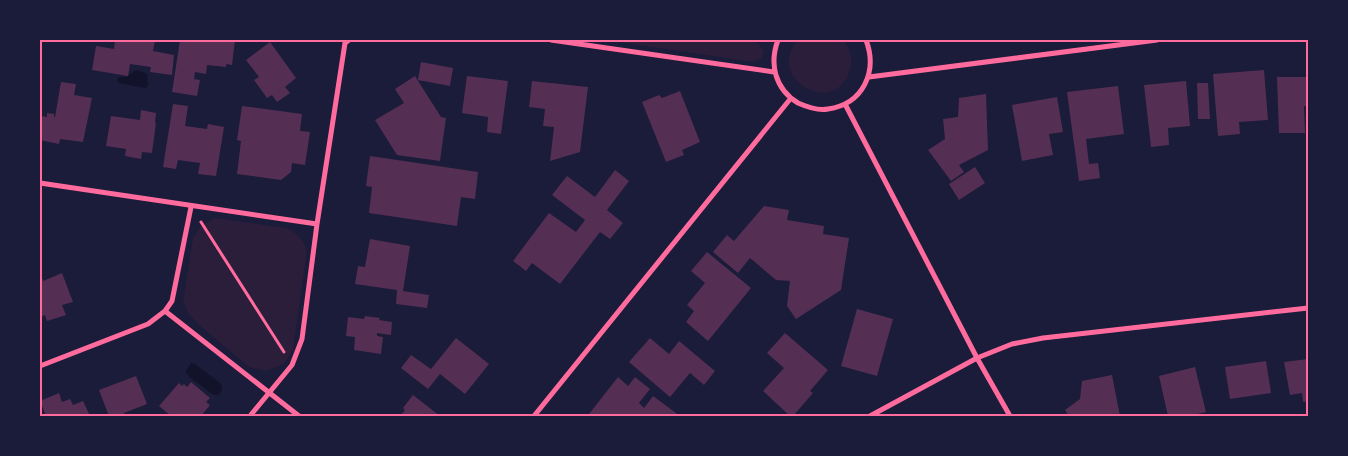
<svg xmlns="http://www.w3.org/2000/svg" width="1348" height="456" viewBox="0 0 1348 456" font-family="'IBM Plex Serif',serif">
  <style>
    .green { fill: #2a1e3b }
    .water { fill: #12122b }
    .building { fill: #542f53 }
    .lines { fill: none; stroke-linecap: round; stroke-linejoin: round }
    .path { stroke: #ff6b9d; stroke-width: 3 }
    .minor { stroke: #ff6b9d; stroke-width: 5 }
    .neatline { fill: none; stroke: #ff6b9d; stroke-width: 2 }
  </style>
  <rect width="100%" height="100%" fill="#1b1b3a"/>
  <path class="green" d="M605 40H747L758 43 764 51 762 58 753 62Z
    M798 40H843C851 50 854 60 849 73 833 117 764 78 798 40Z
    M215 218 287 228C297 233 304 240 307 251L293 350 284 364 266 371 249 367 199 325 188 313 183 301 193 238 201 226Z"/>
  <path class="water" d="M136 70 147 74 148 86 145 88 119 83 117 80 119 77H127Z
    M191 363 195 364 220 383C223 388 223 391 218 395H214L189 377 186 371Z"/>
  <path class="building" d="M115 40H155L153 51 174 55 172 75 150 72 151 67 130 64 128 76 92 70 96 46 114 49Z
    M180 40H235L232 65 226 64V67L207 65 206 74 195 72 194 79 200 80 197 96 172 92Z
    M270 42 296 78 285 87 290 93 277 102 272 95 267 98 254 80 259 77 246 60Z
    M421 62 453 68 450 86 418 80Z
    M1264 70 1268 120 1239 122 1240 134 1218 136 1213 74Z
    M415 76 441 117 446 118 440 161 397 155 375 120 404 103 395 89Z
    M467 76 508 81 501 134 487 132 488 117 462 113Z
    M1277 77H1308V106H1304L1305 133H1279Z
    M532 81 588 87 580 152 550 161 554 127 543 126 545 109 529 107Z
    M1186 81 1190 126 1168 128 1169 145 1151 147 1144 85Z
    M61 82 76 84 74 95 92 98 83 142 60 139 59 144 40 140V116L47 117V113L54 114V117H55Z
    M1197 83H1208L1210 119H1198Z
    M1118 86 1124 134 1086 139 1089 164 1098 163 1100 178 1079 181 1067 92Z
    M680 91 700 142 682 150 684 155 666 162 642 102 659 95 662 98Z
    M986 94 988 150 959 165 964 172 951 181 928 150 945 139 943 119 958 117 959 98Z
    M1057 97 1063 132 1049 134 1053 155 1022 161 1012 105Z
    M173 104 188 106 185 126 207 129 208 124 224 127 216 176 198 174 200 163 178 160 176 169 163 167Z
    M242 106 302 114 300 131 310 132 305 165 292 163 291 172 281 180 237 174 241 141 237 140Z
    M141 110 156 113 155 123H156L152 153 142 152 141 159 125 156 126 149 106 146 111 116 140 120Z
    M370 156 478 172 475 199 461 197 457 226 369 213 372 187 366 186Z
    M975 167 985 183 959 200 949 184Z
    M615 170 629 181 607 210 623 223 610 239 600 232 560 284 532 263 526 271 513 261 549 213 576 232 585 220 552 195 567 176 595 197Z
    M764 206 789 210 787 220 824 226 823 234 849 238 841 290 796 319 787 306 790 281 776 280 750 258 738 273 713 252 727 235 734 241Z
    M370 239 410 246 403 291 429 295 427 308 396 304 397 290 355 284 358 266 365 267Z
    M707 252 751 288 708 341 686 322 694 311 687 305 705 283 691 271Z
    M40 273 43 281 62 273 73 302 62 305 66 315 47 321 45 315 40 317Z
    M857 309 893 319 877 376 841 366Z
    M365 316 380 318 379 320 392 322 391 335 377 333V336L383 337 381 354 354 350 355 337 346 336 348 317 364 319Z
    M785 333 828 370 810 391 813 393 793 416H790L763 391 784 368 767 353Z
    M456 338 489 364 465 394 440 374 428 389 401 368 411 355 431 369Z
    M650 338 669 354 679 341 715 371 704 385 690 373 670 397 629 362Z
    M1308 359V401L1303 402 1302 393 1290 395 1284 362Z
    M1266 361 1271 393 1230 399 1225 367Z
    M1195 367 1206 412 1189 416H1168L1159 376Z
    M1112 375 1120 416H1069L1065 410 1080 399 1082 381Z
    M136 376 147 404 124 413 125 416H109L99 390Z
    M618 377 628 386 635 377 650 389 639 403 644 408 653 396 680 416H592L589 414Z
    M191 382 210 398 206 402 210 405 201 416H171L159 406 179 383 182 386 184 384 187 387Z
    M59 393 62 402 70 399 73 405 83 401 90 416H46L40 401Z
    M413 395 440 416H400L405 410 403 408Z"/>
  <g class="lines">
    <path class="path" d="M201 222 284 352"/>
    <path class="minor" d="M551 40 774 72
      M778 40C769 64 775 89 798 103 807 107 818 111 828 109 863 104 878 72 866 40
      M869 77 1157 40
      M845 104 977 358 1010 416
      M40 183 317 224
      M165 311 172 301 191 207
      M40 366 148 324 165 311 299 416
      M250 416 292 365 302 339 317 224 345 43 349 40
      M534 416 791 98
      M870 416 977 358 1012 344 1043 338 1308 308"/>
  </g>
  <rect width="1348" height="456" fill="none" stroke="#1b1b3a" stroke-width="82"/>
  <rect x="41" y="41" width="1266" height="374" class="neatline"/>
</svg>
